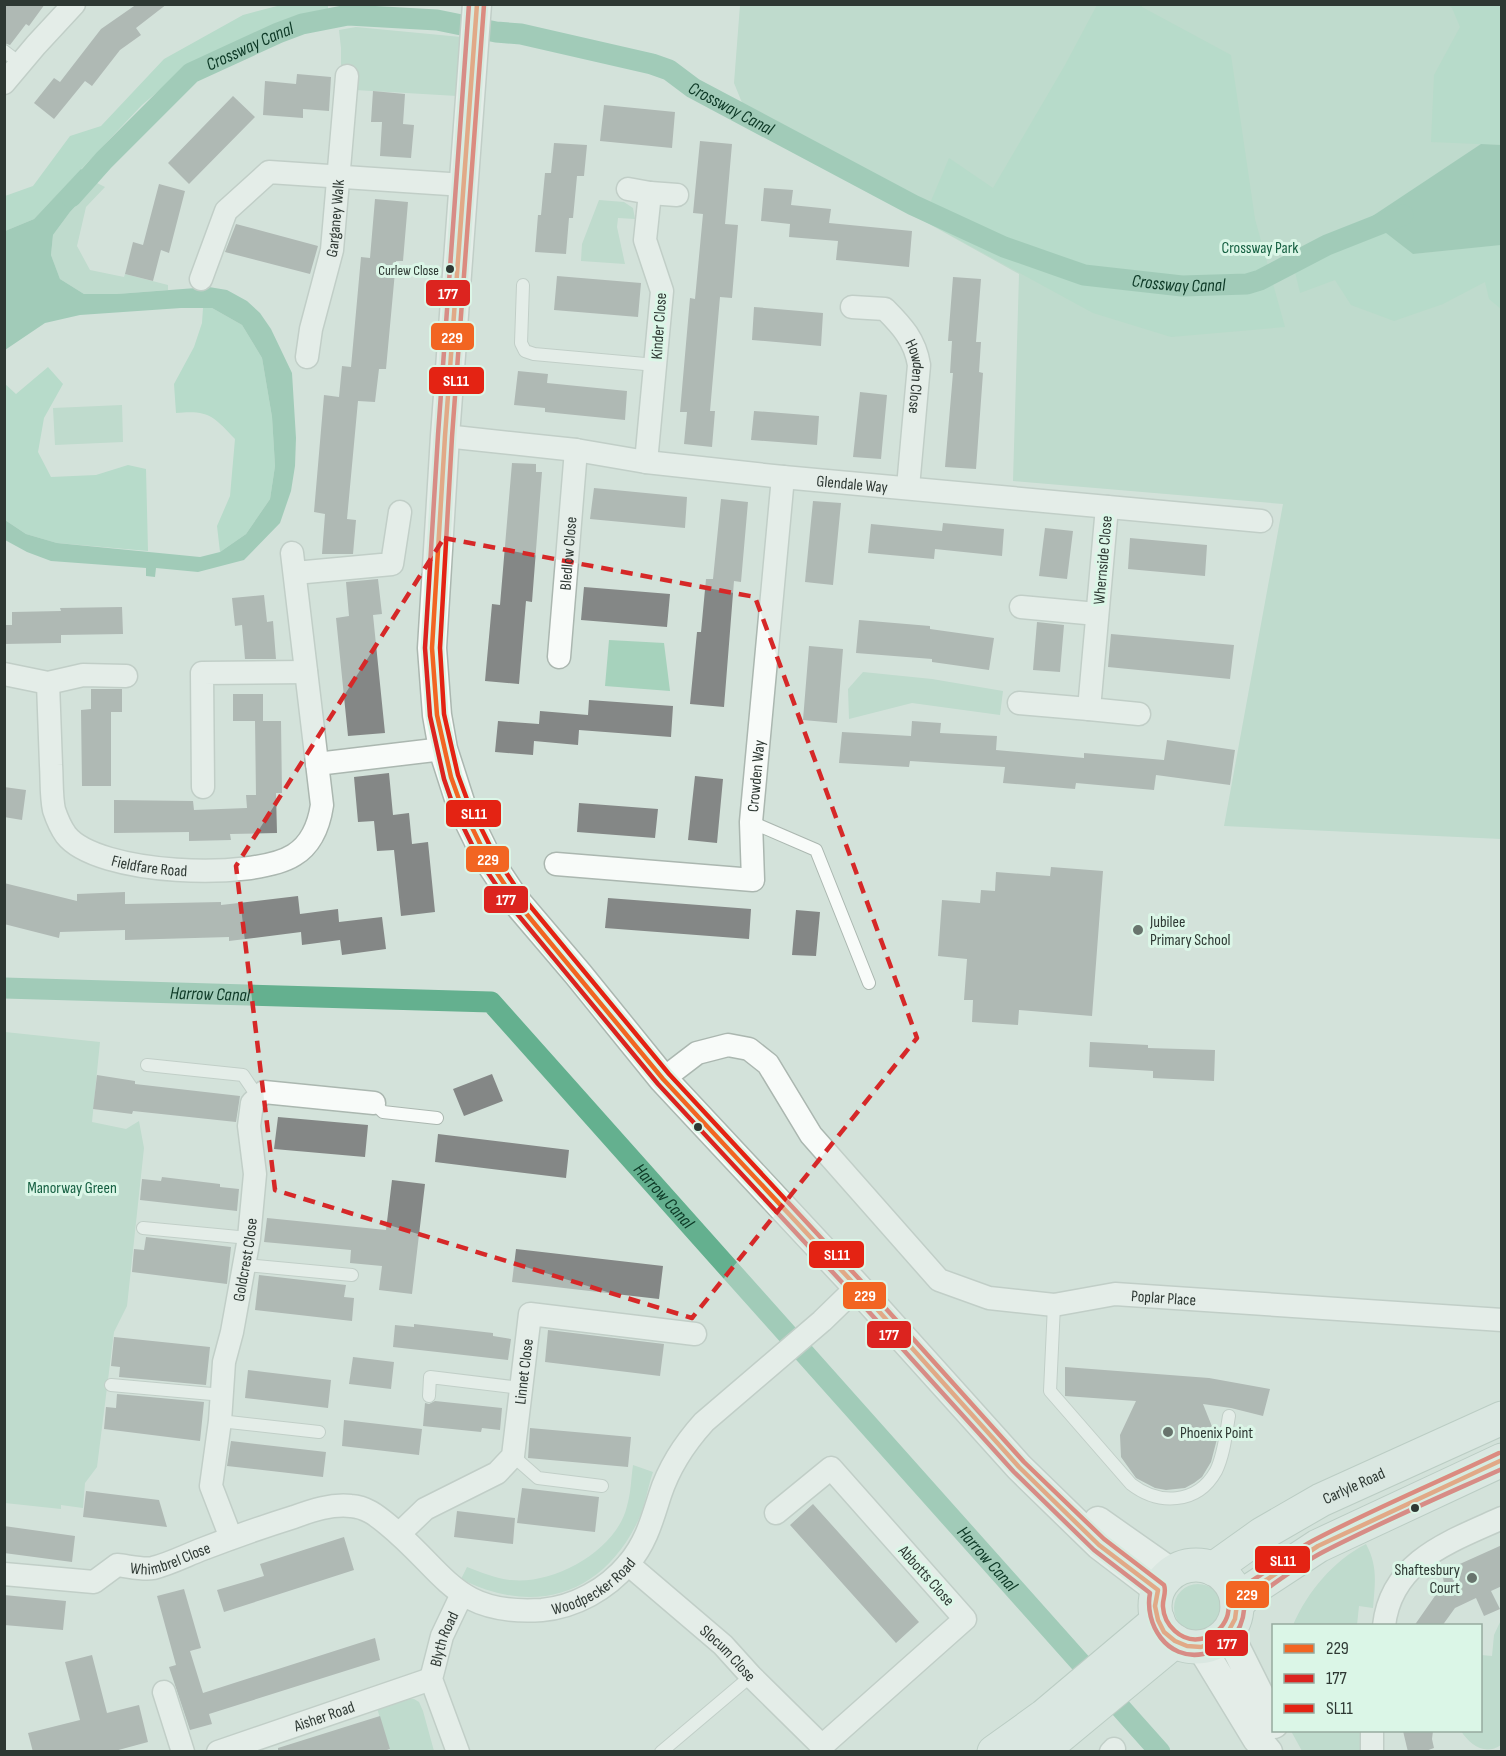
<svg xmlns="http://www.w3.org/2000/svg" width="1506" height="1756" viewBox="0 0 1506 1756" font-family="'Sofia Sans Condensed',sans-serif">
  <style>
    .green { fill: #a6d2bc }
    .forest { fill: #95d2b5 }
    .water { fill: #64b08f }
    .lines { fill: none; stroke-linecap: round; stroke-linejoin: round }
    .canal { stroke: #64b08f; stroke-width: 21 }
    .building { fill: #848786 }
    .service-casing { stroke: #abb7b0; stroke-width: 14 }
    .minor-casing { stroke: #abb7b0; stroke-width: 25 }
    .tertiary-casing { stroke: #abb7b0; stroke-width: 31 }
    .primary-casing { stroke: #9db3a8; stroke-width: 35 }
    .service { stroke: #f8fbf9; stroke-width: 12 }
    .minor { stroke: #f8fbf9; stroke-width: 22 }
    .tertiary { stroke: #f8fbf9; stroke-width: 28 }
    .primary { stroke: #e2ede8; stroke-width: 33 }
    .bus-1-casing { stroke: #dbf6e7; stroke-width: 9 }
    .bus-2-casing { stroke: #dbf6e7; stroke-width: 9 }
    .bus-3-casing { stroke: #dbf6e7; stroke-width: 9 }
    .bus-1 { stroke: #f26522; stroke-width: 4.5 }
    .bus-2 { stroke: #dc241f; stroke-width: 4.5 }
    .bus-3 { stroke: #e42313; stroke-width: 4.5 }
    .marked { fill: none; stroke: #d62828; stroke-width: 4.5; stroke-dasharray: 12 8; stroke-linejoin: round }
    .bus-dot { fill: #2e3833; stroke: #dbf6e7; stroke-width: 2 }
    .poi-dot { fill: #68746d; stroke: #dbf6e7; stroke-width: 2 }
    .labels { text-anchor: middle; stroke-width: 6; stroke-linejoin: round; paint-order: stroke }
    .bus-label { font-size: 14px; fill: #2e3833; stroke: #dbf6e7; text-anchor: end }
    .street-label { font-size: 16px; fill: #2e3833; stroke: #dbf6e7 }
    .park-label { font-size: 16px; fill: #166042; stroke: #dbf6e7 }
    .poi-label { font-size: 16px; fill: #2e3833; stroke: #dbf6e7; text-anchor: start }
    .water-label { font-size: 18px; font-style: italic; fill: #0d3926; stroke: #dbf6e7 }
    .line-badge { stroke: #dbf6e7; stroke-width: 2 }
    .badge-label { font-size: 16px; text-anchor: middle; font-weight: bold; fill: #fff }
  </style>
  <rect width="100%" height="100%" fill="#d3e2da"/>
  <path class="green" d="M740 5H1501V839L1224 826 1283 504 1013 481 1019 274 751 125 734 83Z
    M356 27 461 37 457 96 355 90 341 70V48L339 30Z
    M97 183 105 187 86 207 77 246 90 270 124 277 125 274 168 285V290L117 294H84L60 279 51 255 53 235 70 212Z
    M599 200 624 202 633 208 635 219 618 218 617 227 625 264 581 261 582 244Z
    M122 405 123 442 55 445 53 408Z
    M609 640 664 643 670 691 605 686Z
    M863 672 932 679 1003 691 1000 715 912 703 849 719 848 689Z
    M5 1032 100 1042 92 1122 126 1129 139 1121 144 1148 127 1306 114 1332 97 1467 85 1483 83 1508 61 1505V1509L5 1503Z
    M633 1465 653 1472C647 1489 645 1509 636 1525 599 1597 532 1615 461 1579L467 1567C481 1572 496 1579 511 1580 554 1585 617 1550 627 1506 631 1493 631 1479 633 1465Z
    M1366 1544C1378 1566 1375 1583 1373 1608L1359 1606 1357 1625H1293C1308 1591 1333 1561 1366 1544Z
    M1174 1608a24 24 0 1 1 48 0a24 24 0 1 1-48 0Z
    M1501 1620V1745C1485 1756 1470 1745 1461 1731L1480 1730 1481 1655 1492 1656 1494 1635Z
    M406 1699H414L419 1702 423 1711 434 1751H390L377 1708Z
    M1348 1730 1360 1732V1751H1302L1291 1731Z"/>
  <path class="forest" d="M281 5H328V16L282 23 190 64 142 105 34 219 5 231V196L33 186 70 136 101 126 164 59 243 15Z
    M1097 5H1142V7L1231 55 1255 219 1285 327 1171 337 1093 313 923 220 949 158 993 188 1065 65Z
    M1448 5H1501V145L1431 142 1434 75 1460 27 1452 8Z
    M1368 219 1413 254 1501 245V309L1489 299 1485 282 1443 304 1394 321 1351 305 1335 280 1300 293 1291 255Z
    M203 308H212L242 325 262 358 272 417 275 466 270 499 246 534 220 552 217 526 230 496 235 439C213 416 209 410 176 413L174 384 194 347 202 323Z
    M48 367 63 384 44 418 38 452 51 477 96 475 128 465 146 469 148 551 57 543 26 534 5 520 4 383 16 394Z"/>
  <path class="water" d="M1481 144 1501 145V245L1413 254 1368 219Z
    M81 169 97 183 70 212 53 235 51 255 60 279 84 294H117L209 287 227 290 247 301 260 313 271 329 292 373 296 438 295 466 291 491 280 523 244 560 198 572 156 568 155 577 146 576V568L51 561 27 552 5 540V520L26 534 57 543 200 557 220 552 246 534 270 499 275 466 272 417 262 358 242 325 212 308H181L80 315 45 323 5 350V231L34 219Z"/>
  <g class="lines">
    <g class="canal">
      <path id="s1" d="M71 197 104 160 191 73 278 33 302 24 348 15 437 20 496 32 521 34 652 64 669 70 693 88 913 205 1004 247 1084 275 1182 286 1247 284 1260 280 1327 245 1403 215"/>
      <path id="s2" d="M4 988 491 1002 1160 1752"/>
    </g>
  </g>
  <path class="building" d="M4 4H45L29 26 26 24 10 45 4 43Z
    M137 4H167L136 28 141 35 120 50 92 86 85 81 54 119 34 103 54 78 60 82 101 29Z
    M297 74 331 77 329 111 303 109V118L263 115 265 81 296 84Z
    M373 91 405 94 403 124 414 125 411 158 380 156 382 122H371Z
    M233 96 255 117 189 184 168 163Z
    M604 105 675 112 672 148 600 141Z
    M700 141 732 144 725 224 738 225 732 298 720 297 710 411H715L712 447 684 444 687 412H680L690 298 695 299 703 214 693 213Z
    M554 143 587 145 584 176H577L573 218H569L566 254 535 252 538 215H541L545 173H551Z
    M159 184 185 191 169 253 161 250 153 281 125 274 133 242 143 245Z
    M764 188 793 190 791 205 831 209 829 223 912 231 909 267 836 260 838 241 789 237 790 224 761 221Z
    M375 199 408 202 403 261H396L386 369H379L375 402 358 401 347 519 356 520 353 554H322L325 514 314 512 324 395 339 397 342 366 351 367 361 257 370 258Z
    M236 224 318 246 310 274 225 252Z
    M557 276 641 283 638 317 554 310Z
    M953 277 981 279 976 342H981L979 372 983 373 976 469 945 467 953 373H950L952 341H948Z
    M754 307 823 313 821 346 752 340Z
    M518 371 548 374 547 383 627 391 625 420 545 412V408L514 405Z
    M860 392 887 395 881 459 853 457Z
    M754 411 819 416 817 445 751 440Z
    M512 463 536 464V472H542L532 602 526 601 519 684 485 681 492 604 500 605Z
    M594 488 687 497 685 528 590 519Z
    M721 499 748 502 741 582 734 581 724 707 690 704 697 632H701L706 579H713Z
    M813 501 841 503 833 585 805 582Z
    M943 523 1004 529 1002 556 935 549 934 559 868 553 871 524 942 531Z
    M1045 528 1073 531 1067 579 1039 576Z
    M1130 538 1207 545 1205 576 1128 569Z
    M378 579 382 614 373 615 385 733 348 736 336 618 349 616 346 582Z
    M584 587 670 594 667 627 581 620Z
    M264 595 267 622 273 621 276 659H245L242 625 235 626 232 598Z
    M122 607 123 634 61 635V643L4 644V625H12V612L61 611 60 608Z
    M859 620 930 626V629L994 638 989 670 932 662V659L856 653Z
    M1037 622 1064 625 1060 672 1033 670Z
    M1111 634 1234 645 1230 679 1108 667Z
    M809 646 843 649 837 723 803 720Z
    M91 689H122V712H111V786H82L81 710 91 709Z
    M233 694H263V721H281L282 793H276L277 833 230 834 231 840 189 841V832L114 833V800L193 801 194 810 247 808 246 795H256L255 721H233Z
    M589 700 673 706 671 737 579 730 578 745 534 741 533 755 495 752 498 721 539 724 540 711 588 715Z
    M912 721 941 723 940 733 997 736 996 750 1084 758V753L1164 760 1167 740 1235 750 1230 785 1156 775 1154 790 1076 783 1075 789 1003 783 1005 767 910 761 909 767 839 763 842 732 911 736Z
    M389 773 393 815 409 813 412 844 428 842 435 912 401 916 394 850 377 851 374 821 358 822 354 777Z
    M695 776 723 779 717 843 688 840Z
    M4 787 26 790 22 820 4 817Z
    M579 803 658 809 655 838 577 832Z
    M1051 867 1103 871 1092 1016 1019 1010 1018 1025 972 1022 973 1000H964L967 959 938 956 942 900 980 903 981 890 995 891 996 872 1050 876Z
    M4 883 77 901V894L125 892V904L221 902V905L298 896 300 914 338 909 339 922 382 917 386 949 342 955 340 940 302 945 301 932 229 941V937L125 940V930L60 932 59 938 4 924Z
    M608 898 751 909 749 939 605 928Z
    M796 910 820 912 816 956 792 955Z
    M1090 1042 1148 1045V1048L1215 1050 1214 1081 1153 1078V1071L1089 1067Z
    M492 1074 503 1101 464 1116 453 1089Z
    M97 1075 135 1081V1084L240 1096 236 1122 133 1111 132 1114 93 1109Z
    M278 1117 368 1125 365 1157 274 1149Z
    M438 1134 569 1150 566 1178 435 1162Z
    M162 1177 220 1184V1187L239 1189 237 1211 140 1200 142 1179 161 1181Z
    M392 1180 425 1184 412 1294 379 1290 382 1266 350 1263 351 1250 264 1242 267 1218 386 1230Z
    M146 1237 231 1247 227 1284 132 1272 134 1249 144 1250Z
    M516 1249 663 1266 659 1299 512 1282Z
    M259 1275 346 1285 344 1297 354 1298 352 1321 255 1310Z
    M414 1324 493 1333V1336L511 1339 508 1360 393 1347 395 1325 414 1327Z
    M548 1330 664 1344 660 1376 545 1362Z
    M114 1337 210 1347 206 1385 119 1377 120 1367 111 1366Z
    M353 1357 394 1362 391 1389 349 1384Z
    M1065 1367 1209 1378 1270 1389 1263 1416 1231 1408 1203 1404 1217 1439 1211 1462 1202 1477 1194 1483 1185 1488 1166 1490 1155 1488 1136 1478 1121 1457 1120 1435 1136 1401 1065 1396Z
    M248 1370 331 1380 328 1408 245 1398Z
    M117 1394 204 1402 200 1441 104 1429 106 1407 116 1408Z
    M435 1401 502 1408 500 1430 482 1428 481 1432 423 1426 425 1403 429 1404Z
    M344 1420 422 1429 419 1455 342 1446Z
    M530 1428 631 1437 628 1467 528 1458Z
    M231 1441 326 1452 323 1477 227 1466Z
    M522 1488 599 1497 595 1532 517 1523Z
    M86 1491 159 1500 167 1527 83 1517Z
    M813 1504 919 1622 896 1643 790 1525Z
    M457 1511 515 1518 513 1544 454 1537Z
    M4 1526 75 1536 72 1562 4 1553Z
    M344 1537 354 1570 224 1612 217 1590 264 1576 260 1564Z
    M1502 1545V1586L1491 1591 1500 1609 1484 1616 1476 1598 1455 1608 1442 1626H1414L1444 1583 1442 1572Z
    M184 1589 201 1648 190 1651 203 1693 375 1638 380 1660 209 1714 212 1724 190 1730 169 1667 176 1665 157 1596Z
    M4 1595 66 1601 63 1630 4 1625Z
    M92 1655 107 1713 139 1705 148 1742 111 1752H33L28 1733 80 1720 65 1662Z
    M380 1716 390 1749 381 1752H278V1748Z
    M1403 1731H1433L1432 1739 1434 1748 1423 1752H1408Z"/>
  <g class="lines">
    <g class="service-casing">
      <path id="service" d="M4 51 21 64
        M523 285 521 343 525 351 534 354 656 365
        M751 822 816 850 869 983
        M147 1065 243 1075 258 1097
        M374 1103 383 1112 437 1118
        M143 1228 249 1238
        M245 1265 352 1275
        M1054 1305 1050 1391 1131 1484C1158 1505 1197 1505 1216 1471 1224 1455 1226 1433 1229 1416
        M111 1385 223 1395
        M429 1396 430 1377 521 1388
        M220 1421 319 1432
        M513 1456 538 1478 602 1486
        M661 1752 751 1676"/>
    </g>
    <g class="minor-casing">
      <g id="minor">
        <path d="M4 83 36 45 74 4"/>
        <path d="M628 189 650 193 645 240 662 291 646 462"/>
        <path d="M650 193 677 195"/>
        <path d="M201 279 226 211 269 172 464 185"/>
        <path id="s3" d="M852 307 885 309C902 326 915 340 919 365L908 487"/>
        <path id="s4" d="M307 357 311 329 332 250 347 76"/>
        <path id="s5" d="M445 436 576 450 646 462 783 477 1261 521"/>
        <path d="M1107 507 1089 709 1139 714"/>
        <path d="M295 573 392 564 400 512"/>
        <path d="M1021 607 1097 614"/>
        <path id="s6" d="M559 657 576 450"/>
        <path d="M4 674 48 683 83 675 126 676"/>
        <path id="s7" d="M48 683C49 710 50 737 51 765 52 780 51 796 54 810 57 819 61 828 66 835 97 875 253 881 294 855 312 844 319 825 322 805L292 553"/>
        <path d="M1019 703 1089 709"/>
        <path d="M317 764 443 749"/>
        <path d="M203 787 202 673 306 672"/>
        <path id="s8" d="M556 864 753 880 751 822 783 477"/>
        <path id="s9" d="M663 1079 697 1053 728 1045 749 1049 768 1064 811 1135 939 1280 989 1298 1054 1305 1115 1294 1502 1320"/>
        <path id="s10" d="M399 1534 425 1509 497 1473 513 1456 530 1314 695 1334"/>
        <path id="s11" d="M231 1538 211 1486 220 1421 224 1362 232 1332 249 1238 255 1174 249 1126 252 1103 264 1092 374 1103"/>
        <path id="s12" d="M628 1564 723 1645 751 1676 822 1746 965 1619 831 1468 776 1513"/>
        <path id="s13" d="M4 1574 94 1582 117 1565C128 1566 143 1570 153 1568 169 1564 185 1556 200 1550 231 1538 262 1527 294 1517 313 1510 331 1504 351 1506 366 1507 376 1515 387 1524 446 1572 454 1616 542 1610 575 1607 607 1589 628 1564 646 1543 652 1520 660 1495 669 1467 685 1443 704 1422L822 1321 857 1287"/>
        <path d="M1384 1626C1391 1561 1449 1542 1502 1518"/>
        <path d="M164 1692 183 1752"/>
        <path d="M1372 1730V1752"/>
        <path id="s14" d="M218 1752 431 1679"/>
        <path id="s15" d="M458 1752 431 1679 442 1636 462 1594"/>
        <path d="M1111 1752 1114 1749"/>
      </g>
    </g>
    <g class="tertiary-casing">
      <path id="tertiary" d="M477 4 445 436 432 648 437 715 443 749 461 805 487 858 515 900 578 974 663 1079 857 1287 1019 1467 1099 1545 1158 1590
        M1098 1521 1172 1573
        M1228 1632 1274 1724
        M1201 1647 1257 1739 1268 1752"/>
    </g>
    <g class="primary-casing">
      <g id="primary">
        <circle cx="1196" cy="1606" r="41"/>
        <path id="s16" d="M1213 1569 1262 1534 1321 1500 1502 1418"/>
        <path d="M1237 1604 1254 1588 1318 1546 1502 1460"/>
        <path d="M994 1752 1044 1716 1158 1620"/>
        <path d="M1041 1752 1175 1641"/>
      </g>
    </g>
    <use href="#service" class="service"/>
    <use href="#minor" class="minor"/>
    <use href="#tertiary" class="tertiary"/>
    <use href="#primary" class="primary"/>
    <g class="bus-1-casing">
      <path id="bus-1" d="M477 4 445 436 432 648 437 715 451 777 461 805 487 858 515 900 663 1079 857 1287 1019 1467 1099 1545 1158 1590 1155 1606 1158 1620 1164 1632 1175 1641 1187 1646 1201 1647 1217 1641 1228 1632 1235 1619 1237 1604 1254 1588 1318 1546 1502 1460"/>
    </g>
    <g class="bus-2-casing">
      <path id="bus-2" d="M469 4 438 435 425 648 430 716 444 779 454 808 480 861 509 904 658 1084 851 1292 1014 1472 1094 1550 1150 1593C1144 1624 1167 1661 1203 1654 1221 1651 1238 1637 1242 1620 1244 1616 1243 1610 1245 1607 1249 1601 1257 1595 1262 1592 1282 1578 1302 1563 1323 1552 1381 1522 1442 1496 1502 1469"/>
    </g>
    <g class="bus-3-casing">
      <path id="bus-3" d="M484 5 452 437 440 648 444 714 458 775 468 802 494 854 521 895 669 1074 862 1282 1024 1462 1104 1539 1164 1585C1167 1593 1162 1599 1163 1607 1164 1625 1181 1642 1200 1639 1212 1638 1223 1628 1227 1617 1229 1612 1228 1605 1231 1600 1237 1590 1250 1582 1259 1576 1278 1564 1296 1549 1316 1539 1376 1508 1438 1482 1499 1453"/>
    </g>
    <use href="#bus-1" class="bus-1"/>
    <use href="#bus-2" class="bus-2"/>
    <use href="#bus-3" class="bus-3"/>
  </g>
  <path d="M0 0H1506V1756H0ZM444 538 755 597 917 1038 692 1318 275 1190 236 866Z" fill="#d3e2da" fill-opacity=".55" fill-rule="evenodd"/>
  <path class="marked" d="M444 538 755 597 917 1038 692 1318 275 1190 236 866Z"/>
  <g class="bus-dot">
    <circle cx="450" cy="269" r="5"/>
    <circle cx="698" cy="1127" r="5"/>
    <circle cx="1415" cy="1508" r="5"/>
  </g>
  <g class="poi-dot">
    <circle cx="1138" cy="930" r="6"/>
    <circle cx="1168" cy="1432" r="6"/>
    <circle cx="1472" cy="1578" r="6"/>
  </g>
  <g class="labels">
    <g class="bus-label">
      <text x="439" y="275">Curlew Close</text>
    </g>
    <g class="street-label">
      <text dy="6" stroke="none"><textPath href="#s4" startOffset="142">Garganey Walk</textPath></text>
      <text transform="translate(658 326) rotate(-86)" y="6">Kinder Close</text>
      <text dy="6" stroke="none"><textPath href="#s3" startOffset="111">Howden Close</textPath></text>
      <text dy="6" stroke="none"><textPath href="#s5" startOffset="410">Glendale Way</textPath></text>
      <text dy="6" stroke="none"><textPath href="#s6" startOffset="104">Bledlow Close</textPath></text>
      <text transform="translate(1102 560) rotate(-85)" y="6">Whernside Close</text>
      <text dy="6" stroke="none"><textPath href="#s8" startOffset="302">Crowden Way</textPath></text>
      <text dy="6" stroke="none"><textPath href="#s7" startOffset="246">Fieldfare Road</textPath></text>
      <text dy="6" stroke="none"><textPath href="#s11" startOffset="285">Goldcrest Close</textPath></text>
      <text dy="6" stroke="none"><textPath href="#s9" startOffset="626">Poplar Place</textPath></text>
      <text dy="6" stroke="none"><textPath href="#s10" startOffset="225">Linnet Close</textPath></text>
      <text dy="6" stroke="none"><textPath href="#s16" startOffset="164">Carlyle Road</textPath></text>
      <text dy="6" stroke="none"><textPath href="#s13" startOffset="174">Whimbrel Close</textPath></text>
      <text transform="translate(927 1575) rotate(48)" y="6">Abbotts Close</text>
      <text dy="6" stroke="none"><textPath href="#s13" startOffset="648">Woodpecker Road</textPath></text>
      <text dy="6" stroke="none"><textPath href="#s15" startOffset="120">Blyth Road</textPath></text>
      <text dy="6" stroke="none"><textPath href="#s12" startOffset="134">Slocum Close</textPath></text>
      <text dy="6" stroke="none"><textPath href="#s14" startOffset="112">Aisher Road</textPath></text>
    </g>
    <g class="park-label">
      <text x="1260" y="253">Crossway Park</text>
      <text x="72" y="1193">Manorway Green</text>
    </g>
    <g class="poi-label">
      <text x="1150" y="927">Jubilee<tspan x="1150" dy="18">Primary School</tspan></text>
      <text x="1180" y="1438">Phoenix Point</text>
      <text x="1460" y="1575" text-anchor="end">Shaftesbury<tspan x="1460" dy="18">Court</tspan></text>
    </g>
    <g class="water-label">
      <text dy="6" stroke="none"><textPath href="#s1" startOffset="237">Crossway Canal</textPath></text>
      <text dy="6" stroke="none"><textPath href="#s1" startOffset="741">Crossway Canal</textPath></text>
      <text dy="6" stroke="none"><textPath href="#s1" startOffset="1227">Crossway Canal</textPath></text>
      <text dy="6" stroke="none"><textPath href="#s2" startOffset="206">Harrow Canal</textPath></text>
      <text dy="6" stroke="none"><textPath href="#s2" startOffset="747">Harrow Canal</textPath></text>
      <text dy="6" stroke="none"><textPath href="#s2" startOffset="1233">Harrow Canal</textPath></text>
    </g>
  </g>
  <g class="line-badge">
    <rect x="425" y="279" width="46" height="28" rx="6" fill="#dc241f"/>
    <rect x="430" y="322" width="45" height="29" rx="6" fill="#f26522"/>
    <rect x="428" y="366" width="57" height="29" rx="6" fill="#e42313"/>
    <rect x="445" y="799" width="57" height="29" rx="6" fill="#e42313"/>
    <rect x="465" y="845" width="45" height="28" rx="6" fill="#f26522"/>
    <rect x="483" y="885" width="46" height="29" rx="6" fill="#dc241f"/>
    <rect x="808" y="1240" width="57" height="29" rx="6" fill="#e42313"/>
    <rect x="842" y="1281" width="45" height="29" rx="6" fill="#f26522"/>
    <rect x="866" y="1320" width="46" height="29" rx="6" fill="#dc241f"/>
    <rect x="1254" y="1545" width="57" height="29" rx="6" fill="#e42313"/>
    <rect x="1225" y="1580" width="45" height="29" rx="6" fill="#f26522"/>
    <rect x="1204" y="1629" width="45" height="28" rx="6" fill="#dc241f"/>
  </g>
  <g class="badge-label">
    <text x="448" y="299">177</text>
    <text x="452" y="343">229</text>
    <text x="456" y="386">SL11</text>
    <text x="474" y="819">SL11</text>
    <text x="488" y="865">229</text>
    <text x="506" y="905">177</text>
    <text x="837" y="1260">SL11</text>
    <text x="865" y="1301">229</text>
    <text x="889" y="1340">177</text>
    <text x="1283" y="1566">SL11</text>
    <text x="1247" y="1600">229</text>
    <text x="1227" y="1649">177</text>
  </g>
  <rect width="1506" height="1756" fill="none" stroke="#2e3833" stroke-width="12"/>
  <rect x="1272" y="1624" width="210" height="108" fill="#dbf6e7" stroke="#96aa9f" stroke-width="1.5"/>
  <rect x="1284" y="1644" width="30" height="9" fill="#f26522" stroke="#96aa9f" stroke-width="1.5"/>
  <text x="1326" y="1654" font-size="18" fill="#2e3833">229</text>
  <rect x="1284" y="1674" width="30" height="9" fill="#dc241f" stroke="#96aa9f" stroke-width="1.5"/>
  <text x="1326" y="1684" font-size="18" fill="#2e3833">177</text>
  <rect x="1284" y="1704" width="30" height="9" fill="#e42313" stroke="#96aa9f" stroke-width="1.5"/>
  <text x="1326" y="1714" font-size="18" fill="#2e3833">SL11</text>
</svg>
